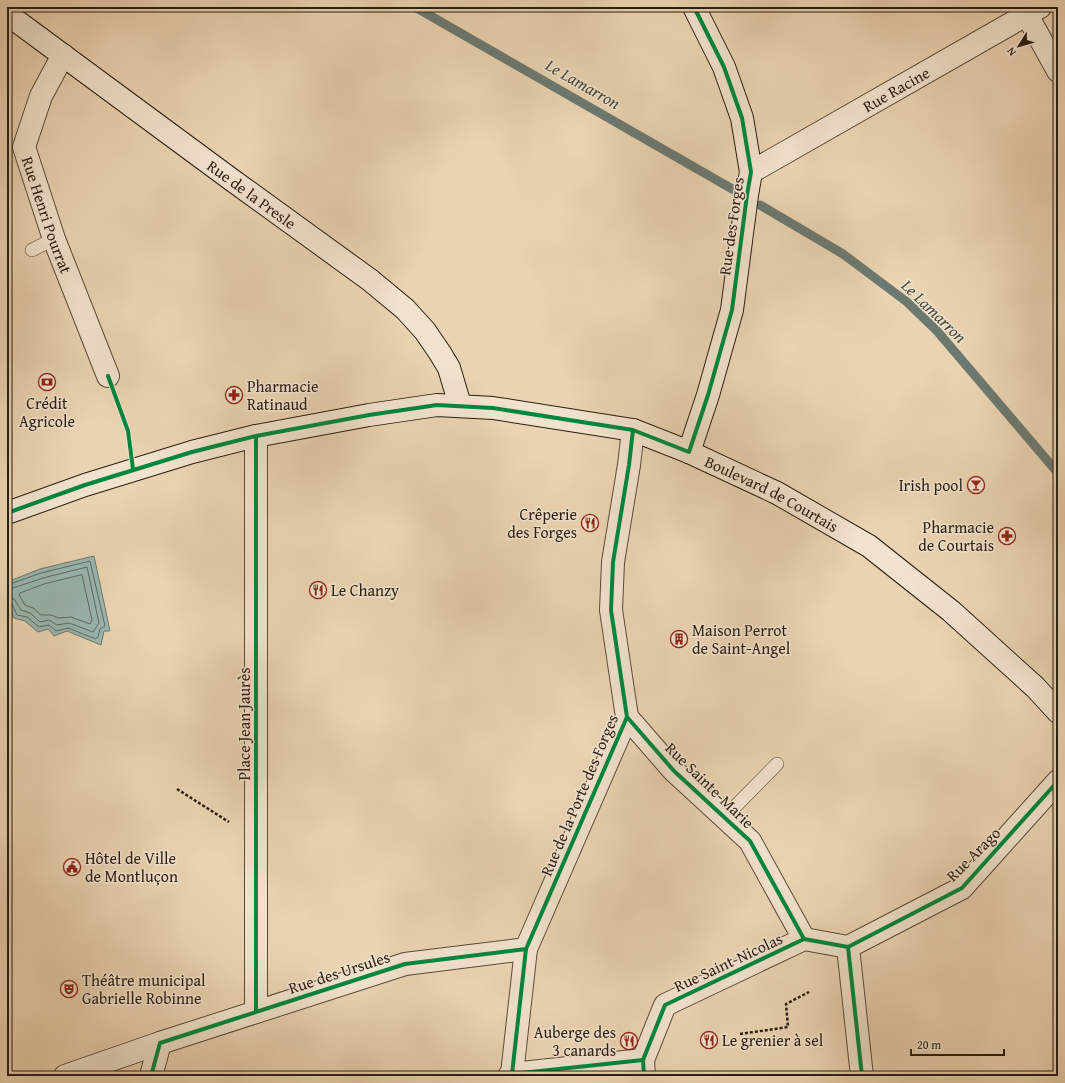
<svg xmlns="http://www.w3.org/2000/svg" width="1065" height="1083" viewBox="0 0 1065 1083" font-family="'Gentium Book Plus',serif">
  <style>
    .water { fill: #98b7b0; stroke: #6c7971 }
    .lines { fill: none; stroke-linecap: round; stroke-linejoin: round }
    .shore { stroke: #606a61; stroke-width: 1 }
    .stream { stroke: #6c7971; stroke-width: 9 }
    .lane-casing { stroke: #594a3a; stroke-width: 14 }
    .street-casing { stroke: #594a3a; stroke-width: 24 }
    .secondary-casing { stroke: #291d12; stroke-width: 24 }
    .path { stroke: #291d12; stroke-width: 2.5; stroke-dasharray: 3 2; stroke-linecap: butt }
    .lane { stroke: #f1e2cc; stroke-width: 13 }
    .street { stroke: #f1e2cc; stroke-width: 22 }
    .secondary { stroke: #f1e2cc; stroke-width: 22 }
    .cycleway-casing { stroke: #f1e2cc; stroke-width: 6 }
    .cycleway { stroke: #00873e; stroke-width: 4 }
    .labels { text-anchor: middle; stroke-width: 3; stroke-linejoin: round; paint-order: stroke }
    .street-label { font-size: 16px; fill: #291d12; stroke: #f1e2cc }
    .poi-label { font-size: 16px; fill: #291d12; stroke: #f1e2cc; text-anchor: start }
    .water-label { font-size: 17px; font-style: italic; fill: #4a4b41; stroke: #f1e2cc }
  </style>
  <rect width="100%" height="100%" fill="#ead3b1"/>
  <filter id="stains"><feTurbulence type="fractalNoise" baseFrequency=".005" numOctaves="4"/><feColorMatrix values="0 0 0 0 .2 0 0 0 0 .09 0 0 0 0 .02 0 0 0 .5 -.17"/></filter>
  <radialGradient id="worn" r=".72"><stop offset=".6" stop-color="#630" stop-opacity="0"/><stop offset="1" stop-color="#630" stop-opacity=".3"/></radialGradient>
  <path class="water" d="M94 556 110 631H104L101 645 67 631 54 636 48 629 38 632 25 621 14 618 7 603V582L40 569Z"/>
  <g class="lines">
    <path class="shore" d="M82 575 92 620 90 624 71 617 59 618 51 615H41L33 608 25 605 19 595 20 593 44 584Z
      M7 585 41 573 90 561 105 626 100 629 98 637 96 639 68 628 56 631 49 625 39 627 27 617 17 615 12 604 7 602
      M7 590 43 578 87 567 99 623 93 632 69 623 57 625 49 620 40 622 30 613 21 610 14 599 7 597"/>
    <path class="stream" d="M415 7 734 190
      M760 205 843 254 907 302 937 331 1058 473"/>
    <g class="lane-casing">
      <path id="lane" d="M32 250 54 239
        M725 817 777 764"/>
    </g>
    <g class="street-casing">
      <g id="street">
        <path d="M1027 15 1058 71"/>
        <path id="s1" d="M63 55 41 96 24 147 54 239 108 376"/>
        <path id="s2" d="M751 172 1040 7"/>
        <path d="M256 436V1012"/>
        <path d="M627 717 674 771 750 841 804 939"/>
        <path d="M848 947 962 888 1058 781"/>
        <path d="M848 947 862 1076"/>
        <path d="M512 1074 526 949 627 717 611 610 613 562 629 465 633 430"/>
        <path d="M65 1076 160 1043 405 964 526 949"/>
        <path d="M151 1076 160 1043"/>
        <path d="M509 1076 512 1074 643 1060"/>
        <path d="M644 1076 643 1060 665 1005 804 939 848 947"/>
      </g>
    </g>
    <g class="secondary-casing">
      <g id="secondary">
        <path id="s3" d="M7 14 232 180 370 280 405 309 425 331 440 353 449 368 460 405"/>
        <path d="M689 452 708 395 732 310 747 195 751 172 742 118 724 67 694 7"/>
        <path id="s4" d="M7 513 85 485 192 452 256 436 369 415 437 405 493 408 633 430 689 452 777 493 869 546 951 611 1035 687 1058 712"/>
      </g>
    </g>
    <path class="path" d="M117 400 128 431 130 443
      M177 789 229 822
      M740 1034 788 1027 786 1004 809 992"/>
    <use href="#lane" class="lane"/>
    <use href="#street" class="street"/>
    <use href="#secondary" class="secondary"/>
    <g class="cycleway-casing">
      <path id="cycleway" d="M108 376 128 431 133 469
        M256 436V1012
        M7 513 85 485 192 452 256 436 369 415 437 405 493 408 633 430 689 452 708 395 732 310 747 195 751 172 742 118 724 67 694 7
        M627 717 674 771 750 841 804 939
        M848 947 962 888 1058 781
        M848 947 862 1076
        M512 1074 526 949 627 717 611 610 613 562 629 465 633 430
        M151 1076 160 1043 405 964 526 949
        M509 1076 512 1074 643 1060
        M644 1076 643 1060 665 1005 804 939 848 947"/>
    </g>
    <use href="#cycleway" class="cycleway"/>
  </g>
  <defs>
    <g id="bank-ring" transform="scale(0.9)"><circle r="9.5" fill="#f1e2cc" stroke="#8f2418" stroke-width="1.5"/><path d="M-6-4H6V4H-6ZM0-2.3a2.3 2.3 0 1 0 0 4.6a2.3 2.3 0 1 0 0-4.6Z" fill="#8f2418"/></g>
    <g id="pharmacy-ring" transform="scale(0.9)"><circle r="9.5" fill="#f1e2cc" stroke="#8f2418" stroke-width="1.5"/><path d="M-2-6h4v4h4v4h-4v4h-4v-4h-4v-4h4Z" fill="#8f2418"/></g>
    <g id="bar-ring" transform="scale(0.9)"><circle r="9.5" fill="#f1e2cc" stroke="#8f2418" stroke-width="1.5"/><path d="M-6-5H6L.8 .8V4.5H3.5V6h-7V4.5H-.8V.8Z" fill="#8f2418"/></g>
    <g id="restaurant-ring" transform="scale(0.9)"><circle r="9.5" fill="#f1e2cc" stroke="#8f2418" stroke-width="1.5"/><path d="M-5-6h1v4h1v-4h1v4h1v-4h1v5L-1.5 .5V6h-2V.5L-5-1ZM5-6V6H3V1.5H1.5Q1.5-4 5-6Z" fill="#8f2418"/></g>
    <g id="building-ring" transform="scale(0.9)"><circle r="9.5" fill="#f1e2cc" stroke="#8f2418" stroke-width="1.5"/><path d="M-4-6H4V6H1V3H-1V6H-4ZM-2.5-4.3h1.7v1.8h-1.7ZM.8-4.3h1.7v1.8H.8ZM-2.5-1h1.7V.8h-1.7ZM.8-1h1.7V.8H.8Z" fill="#8f2418"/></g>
    <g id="civic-ring" transform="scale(0.9)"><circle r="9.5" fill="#f1e2cc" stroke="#8f2418" stroke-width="1.5"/><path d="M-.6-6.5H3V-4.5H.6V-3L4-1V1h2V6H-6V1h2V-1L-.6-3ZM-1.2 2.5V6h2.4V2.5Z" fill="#8f2418"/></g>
    <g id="theatre-ring" transform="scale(0.9)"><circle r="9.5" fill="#f1e2cc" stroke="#8f2418" stroke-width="1.5"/><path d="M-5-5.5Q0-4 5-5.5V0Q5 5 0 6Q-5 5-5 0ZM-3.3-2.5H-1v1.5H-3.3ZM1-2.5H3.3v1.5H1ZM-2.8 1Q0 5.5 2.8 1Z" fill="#8f2418"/></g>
  </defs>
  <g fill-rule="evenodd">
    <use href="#bank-ring" x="47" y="382"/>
    <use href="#pharmacy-ring" x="234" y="395"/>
    <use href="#bar-ring" x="976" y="485"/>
    <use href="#restaurant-ring" x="590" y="523"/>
    <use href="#pharmacy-ring" x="1007" y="536"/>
    <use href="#restaurant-ring" x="318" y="590"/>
    <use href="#building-ring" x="679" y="639"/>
    <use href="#civic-ring" x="72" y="867"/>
    <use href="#theatre-ring" x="69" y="989"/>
    <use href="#restaurant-ring" x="709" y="1040"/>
    <use href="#restaurant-ring" x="629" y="1041"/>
  </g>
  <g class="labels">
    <g class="street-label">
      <text dy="6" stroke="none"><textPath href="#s2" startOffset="167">Rue Racine</textPath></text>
      <text dy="6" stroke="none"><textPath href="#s3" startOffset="304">Rue de la Presle</textPath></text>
      <text dy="6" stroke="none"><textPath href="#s1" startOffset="172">Rue Henri Pourrat</textPath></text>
      <text transform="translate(731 226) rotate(-82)" y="6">Rue des Forges</text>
      <text dy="6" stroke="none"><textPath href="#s4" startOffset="795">Boulevard de Courtais</textPath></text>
      <text transform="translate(244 724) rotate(-90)" y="6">Place Jean Jaurès</text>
      <text transform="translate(710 785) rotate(44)" y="6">Rue Sainte-Marie</text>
      <text transform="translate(579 795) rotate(-67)" y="6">Rue de la Porte des Forges</text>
      <text transform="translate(973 854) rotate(-45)" y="6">Rue Arago</text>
      <text transform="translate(728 962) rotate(-25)" y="6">Rue Saint-Nicolas</text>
      <text transform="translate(339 972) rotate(-18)" y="6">Rue des Ursules</text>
    </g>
    <g class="poi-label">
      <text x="247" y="392">Pharmacie<tspan x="247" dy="18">Ratinaud</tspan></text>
      <text x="47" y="409" text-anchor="middle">Crédit<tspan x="47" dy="18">Agricole</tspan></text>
      <text x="963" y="491" text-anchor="end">Irish pool</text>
      <text x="577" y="520" text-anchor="end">Crêperie<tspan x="577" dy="18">des Forges</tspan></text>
      <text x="994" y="533" text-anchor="end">Pharmacie<tspan x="994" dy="18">de Courtais</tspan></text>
      <text x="331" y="596">Le Chanzy</text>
      <text x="692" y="636">Maison Perrot<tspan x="692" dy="18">de Saint-Angel</tspan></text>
      <text x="85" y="864">Hôtel de Ville<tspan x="85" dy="18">de Montluçon</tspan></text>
      <text x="82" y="986">Théâtre municipal<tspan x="82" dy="18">Gabrielle Robinne</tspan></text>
      <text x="616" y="1038" text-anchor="end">Auberge des<tspan x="616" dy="18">3 canards</tspan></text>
      <text x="722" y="1046">Le grenier à sel</text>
    </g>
    <g class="water-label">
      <text transform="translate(583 84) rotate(30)" y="6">Le Lamarron</text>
      <text transform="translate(934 311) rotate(44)" y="6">Le Lamarron</text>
    </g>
  </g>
  <rect width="1065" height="1083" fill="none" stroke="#ead3b1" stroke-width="24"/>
  <rect x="8" y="8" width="1049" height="1067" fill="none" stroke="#291d12" stroke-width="2"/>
  <rect x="12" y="12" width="1041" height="1059" fill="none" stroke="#291d12"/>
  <g transform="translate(1019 46) rotate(233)" stroke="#f1e2cc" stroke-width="3" paint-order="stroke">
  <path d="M0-3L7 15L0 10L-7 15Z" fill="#291d12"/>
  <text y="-6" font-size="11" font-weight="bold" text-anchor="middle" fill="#291d12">N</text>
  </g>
  <path d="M911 1049v6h93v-6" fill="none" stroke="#291d12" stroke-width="2"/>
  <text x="917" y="1049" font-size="12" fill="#291d12" stroke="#f1e2cc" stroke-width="3" paint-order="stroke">20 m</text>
  <rect width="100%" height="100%" filter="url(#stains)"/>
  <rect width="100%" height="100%" fill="url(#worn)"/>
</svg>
